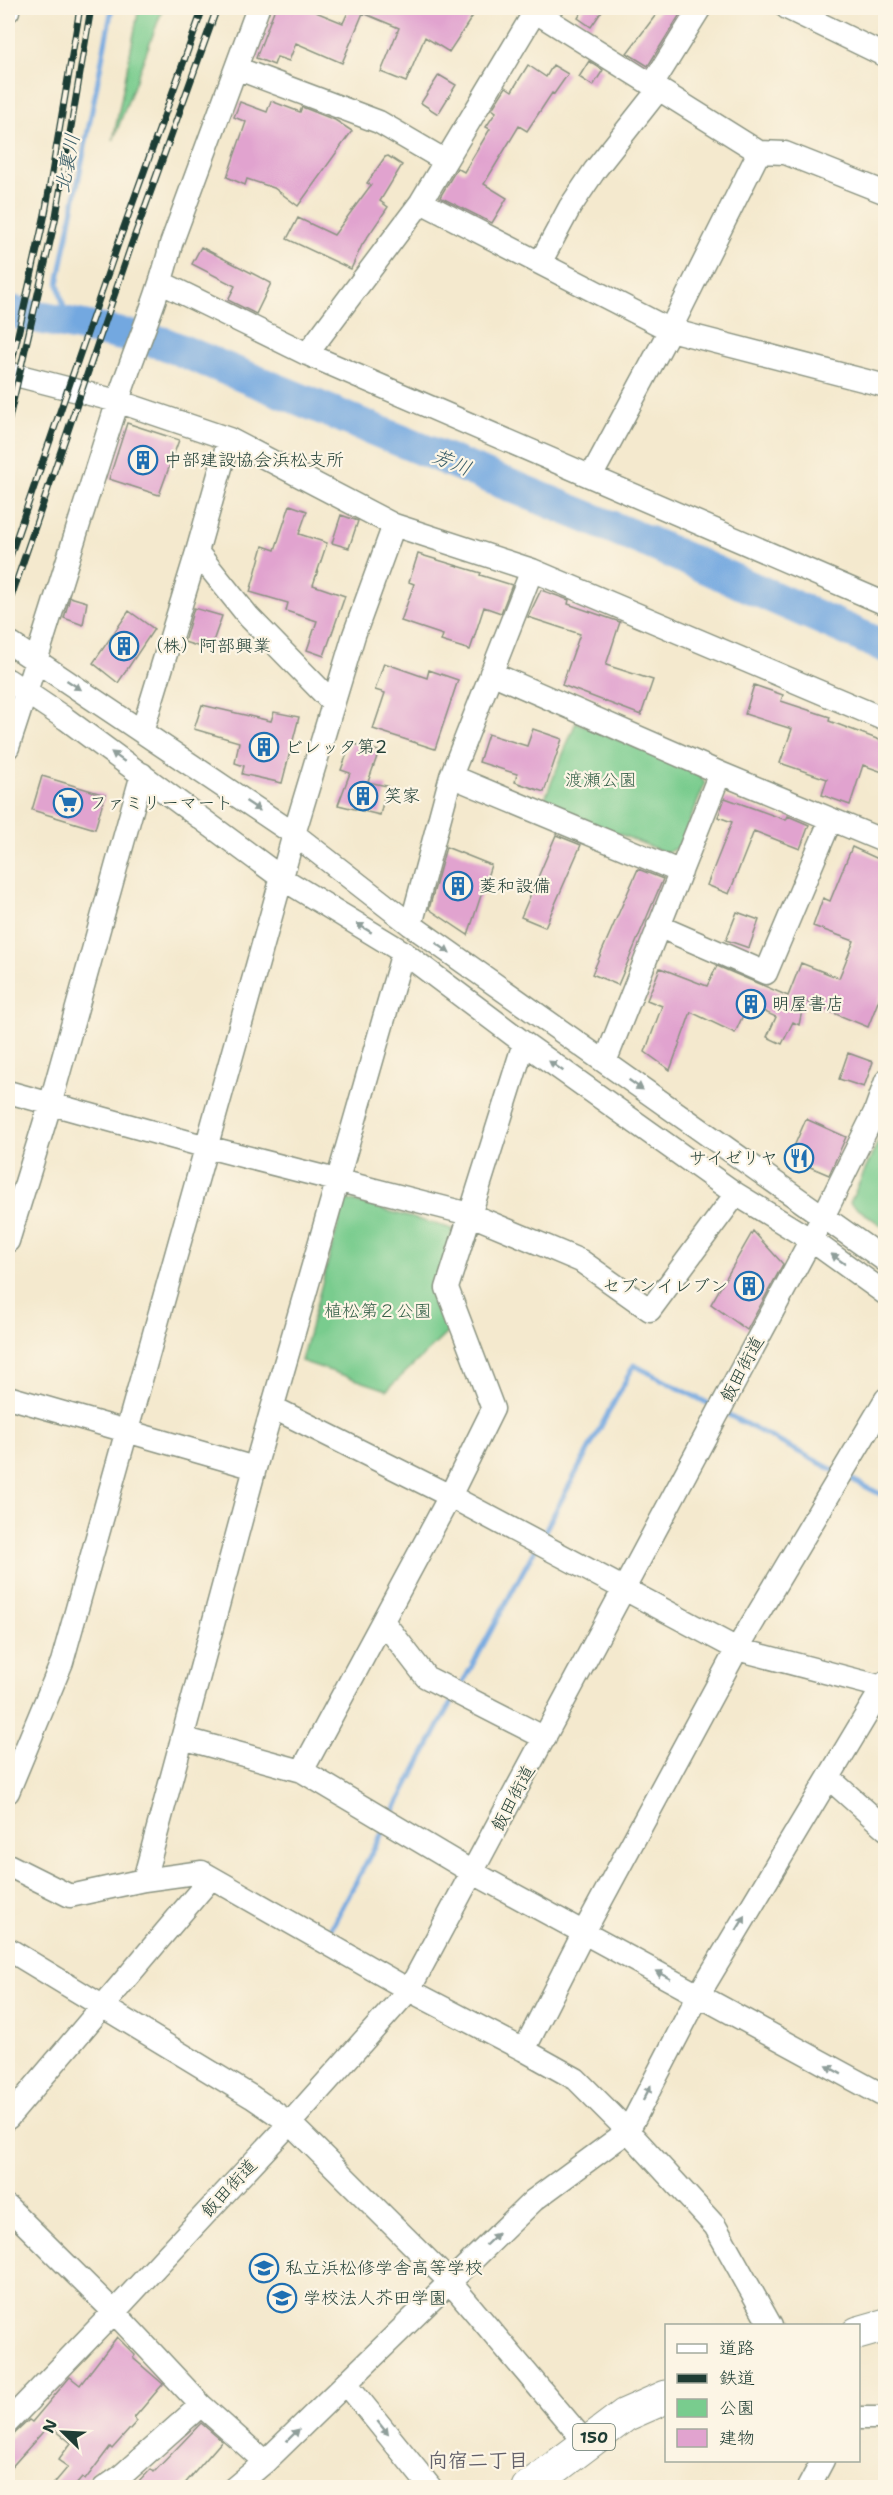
<svg xmlns="http://www.w3.org/2000/svg" width="893" height="2495" viewBox="0 0 893 2495" font-family="'Shantell Sans','Klee One',sans-serif">
  <style>
    .green { fill: #79cc8e; stroke: #4c8461; stroke-width: 1.5 }
    .lines { fill: none; stroke-linecap: round; stroke-linejoin: round }
    .stream { stroke: #73a8e0; stroke-width: 5 }
    .river { stroke: #73a8e0; stroke-width: 33 }
    .building { fill: #e1a3cf }
    .minor-casing { stroke: #8a9381; stroke-width: 25 }
    .highway-casing { stroke: #8a9381; stroke-width: 35 }
    .minor { stroke: #fff; stroke-width: 22 }
    .highway { stroke: #fff; stroke-width: 33 }
    .rail-casing { stroke: #1f3d34; stroke-width: 7 }
    .rail { stroke: #fcf5e5; stroke-width: 4.5; stroke-dasharray: 14; stroke-linecap: butt }
    .oneway { fill: #8f9e9a }
    .labels { text-anchor: middle; stroke-width: 4.5; stroke-linejoin: round; paint-order: stroke }
    .shield { fill: #fcf5e5; stroke: #617469; stroke-width: 1.5 }
    .shield-label { font-size: 16px; font-weight: bold; fill: #1f3d34 }
    .poi-label { font-size: 18px; fill: #1f3d34; stroke: #fcf5e5; text-anchor: start }
    .park-label { font-size: 18px; fill: #36614a; stroke: #fcf5e5 }
    .street-label { font-size: 18px; fill: #1f3d34; stroke: #fcf5e5 }
    .water-label { font-size: 20px; font-style: italic; fill: #385d68; stroke: #fcf5e5 }
    .neighbourhood-label { font-size: 20px; font-weight: bold; fill: #63616a; stroke: #fcf5e5 }
  </style>
  <rect width="100%" height="100%" fill="#fcf5e5"/>
  <filter id="ink" filterUnits="userSpaceOnUse"><feTurbulence type="fractalNoise" baseFrequency=".0167" numOctaves="2"/><feDisplacementMap in="SourceGraphic" scale="12" xChannelSelector="R" yChannelSelector="G"/><feConvolveMatrix kernelMatrix="1 2 1 2 8 2 1 2 1" color-interpolation-filters="sRGB"/></filter>
  <filter id="wash" filterUnits="userSpaceOnUse"><feTurbulence type="fractalNoise" baseFrequency=".008" numOctaves="4" result="noise"/><feDisplacementMap in="SourceGraphic" scale="24" xChannelSelector="R" yChannelSelector="G"/><feGaussianBlur stdDeviation="1.35" result="paint"/><feColorMatrix in="noise" values="0 0 0 0 0 0 0 0 0 0 0 0 0 0 0 0 0 1.4 0 .05"/><feComposite in="paint" operator="in"/></filter>
  <g filter="url(#wash)">
    <rect width="100%" height="100%" fill="#f4e9ce"/>
    <path class="green" d="M139 8H163L113 141Z
      M576 722 700 774 705 784 679 847 666 853 543 803Z
      M885 1126V1228L850 1203Z
      M345 1199 453 1229 437 1290 453 1327 387 1390 301 1361Z"/>
    <g class="lines">
      <path class="stream" d="M68 324 58 284 112 8
        M723 1412 837 1472
        M845 1476 886 1497
        M541 1538 634 1365 715 1407
        M460 1688 535 1549
        M390 1818 455 1696
        M324 1929 329 1932 386 1826"/>
      <path class="river" d="M8 311 163 343 650 543 886 647"/>
    </g>
    <g id="blocks">
      <path class="building" d="M275 8H306L343 23 350 8H478L449 52 425 37 406 82 381 72 399 28 363 13 342 63 296 43 289 61 277 57 274 65 256 58Z
        M584 8H604L591 27 578 18Z
        M661 8H684L648 66 627 53Z
        M589 61 603 70 593 86 579 77Z
        M528 65 546 77 553 65 568 74 554 94 552 93 527 131 519 126 484 184 507 198 492 223 440 197 457 168 464 172 490 129 486 127 496 112 492 109 506 87 512 91Z
        M439 75 456 85 438 114 421 103Z
        M271 101 300 112 302 107 335 120 352 131 298 206 274 188 247 179 245 185 227 177 246 122 234 117 240 102 267 112Z
        M388 156 402 165 380 201 388 207 362 245 351 269 287 239 298 218 334 235 371 185 367 183 385 157Z
        M201 247 271 283 256 314 228 300 235 286 192 264Z
        M127 423 179 440 159 495 109 479Z
        M290 505 307 511 299 534 327 543 313 585 345 596 324 656 307 650 317 621 286 611 288 603 250 592 263 546 275 550Z
        M341 515 358 521 349 548 332 543Z
        M418 554 481 573 480 575 512 585 501 613 484 607 470 650 441 641 443 635 401 621 414 584 409 582Z
        M541 590 569 600 568 604 620 622 606 665 653 680 641 715 562 685 580 634 528 617Z
        M70 597 87 602 83 625 64 618Z
        M194 608 222 616 210 650 184 642Z
        M129 611 154 629 118 683 93 663Z
        M384 663 427 678 429 670 458 680 435 749 373 729 385 693 375 690Z
        M754 685 783 695 781 701 830 717 829 721 885 742V773L863 765 850 805 822 795 827 779 780 763 792 729 745 714Z
        M202 705 271 721 274 712 299 717 282 783 242 774 244 766 235 763 239 742 194 729Z
        M533 729 562 739 544 792 515 782 517 774 479 762 488 734 527 746Z
        M351 743 379 751 368 782 387 786 380 815 338 805 350 773 341 770Z
        M42 776 105 795 95 829 32 810Z
        M725 798 786 820 788 816 809 825 800 849 754 831 729 894 707 885 732 822 718 817Z
        M556 835 581 845 545 927 521 917Z
        M446 847 491 865 468 935 429 909Z
        M852 847 885 862V984L868 1027 804 1001 799 1025 793 1022 782 1044 767 1037 776 1017 748 1004 735 1033 691 1012 670 1070 645 1052 662 1006 647 1000 660 968 707 986 717 966 788 996 801 963 839 978 854 941 813 926 823 898 830 901Z
        M638 869 663 879 618 985 592 974Z
        M737 912 759 920 749 948 726 940Z
        M848 1053 873 1062 864 1087 839 1079Z
        M806 1119 846 1137 829 1175 789 1158Z
        M753 1231 783 1264 747 1330 711 1304Z
        M117 2337 135 2355 133 2358 163 2384 134 2418 137 2421 112 2449 110 2447 85 2480 82 2478 74 2487H51L68 2467 58 2460 71 2443 49 2425 8 2471V2440L29 2420 32 2422 70 2377 80 2385Z
        M201 2423 222 2441 182 2487H134L151 2469 154 2472Z"/>
    </g>
  </g>
  <g filter="url(#ink)">
    <use href="#blocks" fill-opacity="0" stroke="#8a9381" stroke-width="1.5"/>
    <g class="lines">
      <g class="minor-casing">
        <path id="minor" d="M787 8 886 56
          M8 11V8
          M534 11 759 152 785 153 886 193
          M236 68 379 122 444 160
          M652 85 700 8
          M421 202 670 330 886 386
          M540 263 570 207 595 170 659 89
          M162 283 307 354 886 604
          M307 354 421 202 537 8
          M8 373 117 401 229 439 394 525 532 570 886 720
          M592 475 670 330 759 152
          M197 552 249 617 333 703
          M8 642 294 834 411 925 886 1261
          M491 673 720 773 886 842
          M8 680 66 719 283 879 403 952 524 1043 736 1194 811 1240 886 1294
          M142 732 197 552 229 439
          M8 747C46 633 80 518 117 404 134 350 158 300 171 244L258 8
          M451 776 681 872
          M411 925 451 776 532 570
          M658 926 766 973 831 819
          M605 1062 720 773
          M8 1092 207 1147 469 1214 581 1261 650 1310 736 1194
          M8 1241 50 1105 142 774
          M8 1397 255 1468 403 952
          M274 1408 450 1496 737 1649 886 1688
          M255 1468 144 1880 202 1872 409 1990 524 2050 576 2079 628 2131 715 2226 771 2326
          M383 1621 426 1677 545 1738
          M182 1738 302 1771 472 1872 886 2097
          M302 1771 450 1496 493 1409 447 1288 524 1043
          M829 1778 886 1829
          M8 1792 62 1662 294 834 354 635 394 525
          M8 1865 70 1896 144 1880
          M8 1949 252 2097 290 2123 449 2281 585 2442
          M524 2050 584 1932 737 1649 886 1399
          M8 2118 211 1878
          M8 2207 114 2312 201 2405 265 2462
          M346 2383 431 2488
          M858 2418H886
          M8 2422 114 2312 290 2123 409 1990 823 1217 875 1112 886 1081
          M104 2488 120 2477 201 2405
          M234 2488 265 2462 534 2200 628 2131 699 1994 886 1682
          M808 2488 823 2460"/>
      </g>
      <g class="highway-casing">
        <path id="highway" d="M858 2333 886 2325
          M528 2488 625 2415 666 2397"/>
      </g>
      <use href="#minor" class="minor"/>
      <use href="#highway" class="highway"/>
      <g class="rail-casing">
        <path id="rail" d="M8 379 45 214 80 8
          M8 423 56 216 91 8
          M8 562 119 241 203 8
          M8 606 131 246 217 8"/>
      </g>
      <use href="#rail" class="rail"/>
    </g>
    <defs><path id="oneway-solid" d="M-6-.8H1V-3.2L6.5 0L1 3.2V.8H-6Z" transform="scale(1.5)"/></defs>
    <g class="oneway">
      <use href="#oneway-solid" transform="translate(74 685) rotate(33)"/>
      <use href="#oneway-solid" transform="translate(118 757) rotate(-144)"/>
      <use href="#oneway-solid" transform="translate(253 806) rotate(34)"/>
      <use href="#oneway-solid" transform="translate(364 928) rotate(-149)"/>
      <use href="#oneway-solid" transform="translate(443 948) rotate(35)"/>
      <use href="#oneway-solid" transform="translate(556 1066) rotate(-145)"/>
      <use href="#oneway-solid" transform="translate(636 1085) rotate(35)"/>
      <use href="#oneway-solid" transform="translate(838 1259) rotate(-144)"/>
      <use href="#oneway-solid" transform="translate(741 1923) rotate(-59)"/>
      <use href="#oneway-solid" transform="translate(663 1975) rotate(-152)"/>
      <use href="#oneway-solid" transform="translate(834 2070) rotate(-151)"/>
      <use href="#oneway-solid" transform="translate(647 2093) rotate(-63)"/>
      <use href="#oneway-solid" transform="translate(492 2239) rotate(-44)"/>
      <use href="#oneway-solid" transform="translate(383 2428) rotate(51)"/>
      <use href="#oneway-solid" transform="translate(293 2435) rotate(-44)"/>
    </g>
  </g>
  <defs>
    <g id="building-ring" transform="scale(1.5)"><circle r="9.5" fill="#fcf5e5" stroke="#1f6fb2" stroke-width="1.5"/><path d="M-4-6H4V6H1V3H-1V6H-4ZM-2.5-4.3h1.7v1.8h-1.7ZM.8-4.3h1.7v1.8H.8ZM-2.5-1h1.7V.8h-1.7ZM.8-1h1.7V.8H.8Z" fill="#1f6fb2"/></g>
    <g id="supermarket-ring" transform="scale(1.5)"><circle r="9.5" fill="#fcf5e5" stroke="#1f6fb2" stroke-width="1.5"/><path d="M-6-5.5h2.5l.6 2H6L4.5 2H-2.5L-4.4-4H-6ZM-1.5 3.2a1.3 1.3 0 1 0 .1 0ZM3 3.2a1.3 1.3 0 1 0 .1 0Z" fill="#1f6fb2"/></g>
    <g id="restaurant-ring" transform="scale(1.5)"><circle r="9.5" fill="#fcf5e5" stroke="#1f6fb2" stroke-width="1.5"/><path d="M-5-6h1v4h1v-4h1v4h1v-4h1v5L-1.5 .5V6h-2V.5L-5-1ZM5-6V6H3V1.5H1.5Q1.5-4 5-6Z" fill="#1f6fb2"/></g>
    <g id="school-ring" transform="scale(1.5)"><circle r="9.5" fill="#fcf5e5" stroke="#1f6fb2" stroke-width="1.5"/><path d="M0-5L7-2L0 1L-7-2ZM-4 1L0 2.5L4 1V4Q0 6-4 4Z" fill="#1f6fb2"/></g>
  </defs>
  <g fill-rule="evenodd">
    <use href="#building-ring" x="143" y="460"/>
    <use href="#building-ring" x="124" y="646"/>
    <use href="#building-ring" x="264" y="747"/>
    <use href="#building-ring" x="363" y="796"/>
    <use href="#supermarket-ring" x="68" y="803"/>
    <use href="#building-ring" x="458" y="886"/>
    <use href="#building-ring" x="751" y="1004"/>
    <use href="#restaurant-ring" x="799" y="1158"/>
    <use href="#building-ring" x="749" y="1286"/>
    <use href="#school-ring" x="264" y="2268"/>
    <use href="#school-ring" x="282" y="2298"/>
  </g>
  <g class="labels">
    <rect class="shield" x="573" y="2424" width="42" height="26" rx="4.5"/>
    <g class="shield-label">
      <text x="594" y="2443">150</text>
    </g>
    <g class="poi-label">
      <text x="164" y="466">中部建設協会浜松支所</text>
      <text x="145" y="652">（株）阿部興業</text>
      <text x="285" y="753">ビレッタ第2</text>
      <text x="384" y="802">笑家</text>
      <text x="89" y="809">ファミリーマート</text>
      <text x="479" y="892">菱和設備</text>
      <text x="772" y="1010">明屋書店</text>
      <text x="778" y="1164" text-anchor="end">サイゼリヤ</text>
      <text x="728" y="1292" text-anchor="end">セブンイレブン</text>
      <text x="285" y="2274">私立浜松修学舎高等学校</text>
      <text x="303" y="2304">学校法人芥田学園</text>
    </g>
    <g class="park-label">
      <text x="601" y="786">渡瀬公園</text>
      <text x="378" y="1317">植松第２公園</text>
    </g>
    <g class="street-label">
      <text transform="translate(742 1369) rotate(-62)" y="6">飯田街道</text>
      <text transform="translate(513 1798) rotate(-62)" y="6">飯田街道</text>
      <text transform="translate(229 2188) rotate(-47)" y="6">飯田街道</text>
    </g>
    <g class="water-label">
      <text transform="translate(67 163) rotate(-79)" y="7">北裏川</text>
      <text transform="translate(452 462) rotate(22)" y="7">芳川</text>
    </g>
    <g class="neighbourhood-label">
      <text x="478" y="2467">向宿二丁目</text>
    </g>
  </g>
  <rect width="893" height="2495" fill="none" stroke="#fcf5e5" stroke-width="30"/>
  <rect x="665" y="2324" width="195" height="138" fill="#fcf5e5" stroke="#a4ab9e" stroke-width="1.5"/>
  <rect x="677" y="2344" width="30" height="9" fill="#ffffff" stroke="#a4ab9e" stroke-width="1.5"/>
  <text x="719" y="2354" font-size="18" fill="#1f3d34">道路</text>
  <rect x="677" y="2374" width="30" height="9" fill="#1f3d34" stroke="#a4ab9e" stroke-width="1.5"/>
  <text x="719" y="2384" font-size="18" fill="#1f3d34">鉄道</text>
  <rect x="677" y="2399" width="30" height="18" fill="#79cc8e" stroke="#a4ab9e" stroke-width="1.5"/>
  <text x="719" y="2414" font-size="18" fill="#1f3d34">公園</text>
  <rect x="677" y="2429" width="30" height="18" fill="#e1a3cf" stroke="#a4ab9e" stroke-width="1.5"/>
  <text x="719" y="2444" font-size="18" fill="#1f3d34">建物</text>
  <g transform="translate(63 2432) rotate(294)" stroke="#fcf5e5" stroke-width="4.5" paint-order="stroke">
  <path d="M0-4.5L10 22L0 15L-10 22Z" fill="#1f3d34"/>
  <text y="-9" font-size="16" font-weight="bold" text-anchor="middle" fill="#1f3d34">N</text>
  </g>
</svg>
